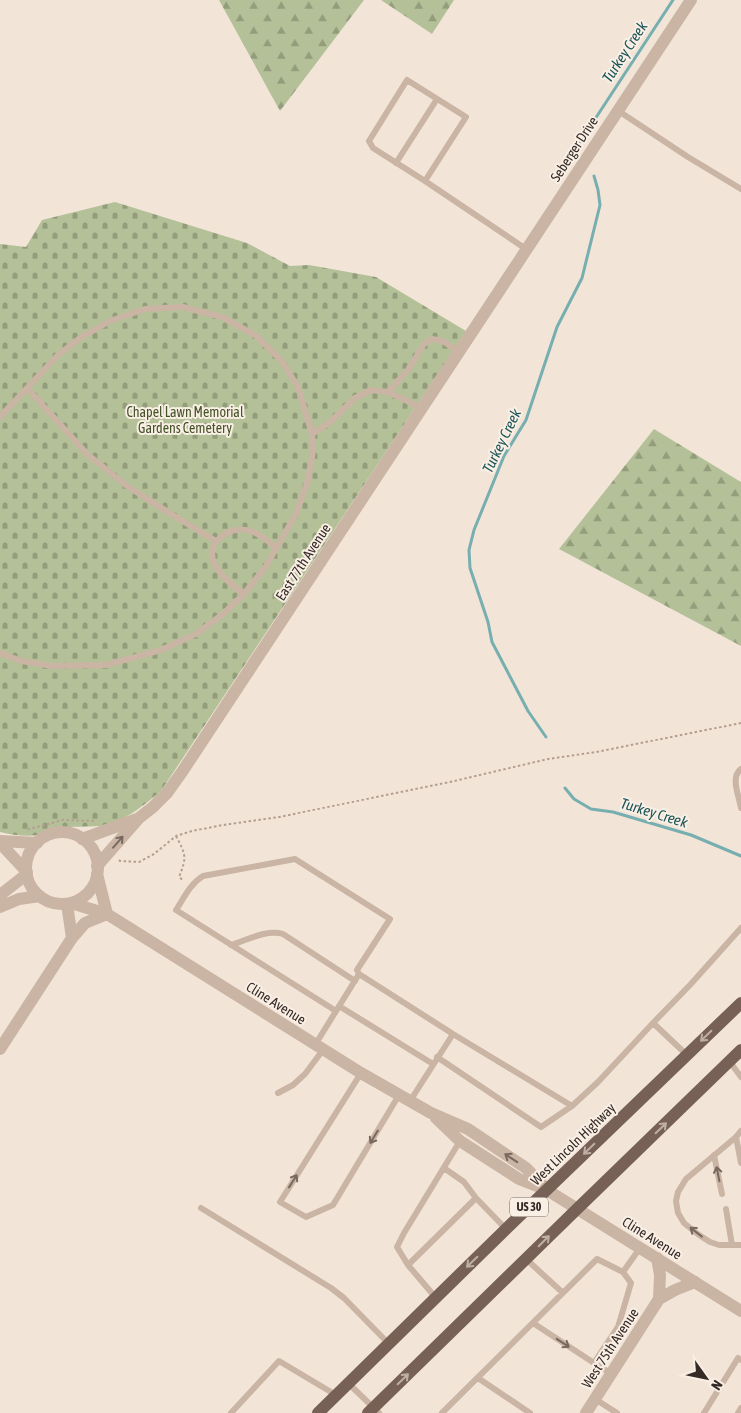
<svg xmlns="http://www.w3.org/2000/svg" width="741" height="1413" viewBox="0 0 741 1413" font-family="'Asap Condensed',sans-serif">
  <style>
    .forest { fill: url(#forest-firs) }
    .cemetery { fill: url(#cemetery-stones) }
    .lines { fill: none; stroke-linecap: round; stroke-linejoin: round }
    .stream { stroke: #77aeaf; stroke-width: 3 }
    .path { stroke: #b59e8f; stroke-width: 2; stroke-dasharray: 2.5 2.5; stroke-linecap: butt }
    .service { stroke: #cab4a4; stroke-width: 6 }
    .minor { stroke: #cab4a4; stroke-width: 12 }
    .tertiary { stroke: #cab4a4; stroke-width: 12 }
    .primary { stroke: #776157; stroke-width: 12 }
    .oneway { stroke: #78685f }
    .oneway2 { stroke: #beafa5 }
    .labels { text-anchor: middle; stroke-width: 4; stroke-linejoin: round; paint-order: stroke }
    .shield { fill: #f9efe5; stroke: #70655f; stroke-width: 1 }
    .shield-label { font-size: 12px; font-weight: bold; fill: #352a26 }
    .street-label { font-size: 14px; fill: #352a26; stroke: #f9efe5 }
    .park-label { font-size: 14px; fill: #455329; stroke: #f9efe5 }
    .water-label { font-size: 15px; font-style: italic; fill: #1b5557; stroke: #f9efe5 }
  </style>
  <defs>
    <pattern id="forest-firs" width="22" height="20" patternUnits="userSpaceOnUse" patternTransform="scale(1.25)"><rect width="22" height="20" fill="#b4c198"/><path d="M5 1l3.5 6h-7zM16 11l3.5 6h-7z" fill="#939d7c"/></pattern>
    <pattern id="cemetery-stones" width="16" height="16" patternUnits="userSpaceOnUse" patternTransform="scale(1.25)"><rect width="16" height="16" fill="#b4c198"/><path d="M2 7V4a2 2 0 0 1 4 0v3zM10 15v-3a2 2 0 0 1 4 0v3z" fill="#939d7c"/></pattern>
  </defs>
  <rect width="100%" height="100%" fill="#f2e5d8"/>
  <path class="forest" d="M219 0H364L280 111Z
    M381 0H454L432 34Z
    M654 429 741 482V646L559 549Z"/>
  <path class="cemetery" d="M115 202 247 243 290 266 309 265 376 277 466 331 161 791C143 806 124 822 100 826 88 827 74 826 61 828 54 830 46 833 39 835 27 837 12 835 0 832V244L26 247 42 220Z"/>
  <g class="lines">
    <path class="stream" d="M580 142 673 0
      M546 737 528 711 492 642 488 622 470 568 469 550 474 530 504 456 526 420 557 327 582 278 600 205 598 190 594 176
      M565 788 574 799 591 809 613 812 691 835 741 856"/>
    <path class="path" d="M28 830 29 829 63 820 96 821
      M176 836C186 855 187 857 179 877L184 881
      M119 860 120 861 139 862 154 854 176 836 192 831 223 825 279 817 450 782 548 759 596 752 741 723"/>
    <path class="service" d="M617 110 688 157 741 189
      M396 163 437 99
      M425 181 466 117 407 80 369 141 373 148 425 181 526 249
      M27 388 87 454 127 486 171 514 216 541
      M388 392 408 370 424 344 432 339 443 341 459 352
      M0 417 58 355 80 338 110 321 145 309 183 307 222 317 255 335 281 360 298 387 312 434 313 451 308 480 296 514 266 566 244 594 223 614 196 634 161 650 106 665 53 666 21 661 0 653
      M312 434 329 423 355 398 371 390 388 392 422 408
      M244 594C233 586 220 576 214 563 206 543 227 527 246 530 256 531 269 541 276 548
      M741 769C730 777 739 796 741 808
      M231 945C247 940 267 929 283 934L355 981
      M339 1006 433 1064
      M336 1011 176 910C184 898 190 884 203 876L295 859 390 919 357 970 359 974
      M653 1023 690 985 741 928
      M453 1034 572 1106
      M315 1045 359 974 453 1034 410 1101
      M437 1057 541 1127 572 1106 598 1082 653 1023 687 1055
      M730 1062 741 1077
      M361 1073 280 1202 306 1217 333 1205 399 1095
      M278 1093 293 1085 305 1074 323 1050
      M741 1131 736 1137 741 1163
      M736 1137 686 1179 678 1192 676 1201 678 1213 684 1223 699 1235 710 1242 719 1245H741
      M714 1155 722 1194
      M444 1168 464 1182 476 1198 506 1229
      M201 1208 331 1288 344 1298 389 1344
      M726 1209 732 1245
      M526 1259 563 1293
      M408 1265 476 1198
      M623 1272 640 1248
      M436 1298 408 1265 397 1247 404 1233 460 1141
      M533 1323 594 1363
      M478 1378 530 1413
      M348 1383 379 1413
      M595 1399 617 1413
      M231 1413 279 1361 336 1395
      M442 1413 597 1259 623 1272 631 1283 618 1327 594 1363 612 1374
      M704 1413 738 1358 741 1360
      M738 1413 741 1408"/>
    <path class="minor" d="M67 904 72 938
      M0 1049 72 938 85 923 107 914
      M657 1258 660 1275 659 1299
      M586 1413 659 1299 675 1290 695 1282"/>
    <path class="tertiary" d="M26 868a36 36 0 1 1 72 0a36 36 0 1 1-72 0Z
      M82 839 137 819
      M0 841 37 843
      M0 843 27 872
      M97 866 139 818 153 807 167 793 182 772 691 0
      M97 874 107 914
      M0 895 27 874
      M71 903 107 914 361 1073 431 1113 468 1129 526 1168 547 1190
      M0 907 19 899 40 896
      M436 1118 460 1141 519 1179 547 1190 741 1311"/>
    <path class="primary" d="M318 1413 506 1229 741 1003
      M368 1413 577 1209 741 1050"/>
  </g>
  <defs><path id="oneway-shaft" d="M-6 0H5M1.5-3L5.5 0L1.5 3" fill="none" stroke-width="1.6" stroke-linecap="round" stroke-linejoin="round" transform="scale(1.25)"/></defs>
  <g class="oneway">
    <use href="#oneway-shaft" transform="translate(118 842) rotate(-49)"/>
    <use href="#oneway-shaft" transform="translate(374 1137) rotate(121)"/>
    <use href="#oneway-shaft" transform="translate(511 1158) rotate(-146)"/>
    <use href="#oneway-shaft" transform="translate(718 1174) rotate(-101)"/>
    <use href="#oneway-shaft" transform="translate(293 1181) rotate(-58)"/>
    <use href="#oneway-shaft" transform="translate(696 1232) rotate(-142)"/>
    <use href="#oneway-shaft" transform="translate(563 1343) rotate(33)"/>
  </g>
  <g class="oneway2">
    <use href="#oneway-shaft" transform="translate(706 1036) rotate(136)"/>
    <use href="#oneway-shaft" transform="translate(661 1128) rotate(-44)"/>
    <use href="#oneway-shaft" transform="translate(589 1149) rotate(136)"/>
    <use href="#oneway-shaft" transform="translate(544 1241) rotate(-45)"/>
    <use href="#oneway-shaft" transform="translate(472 1262) rotate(136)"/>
    <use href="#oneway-shaft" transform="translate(403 1379) rotate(-44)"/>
  </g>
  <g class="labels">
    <rect class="shield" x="510" y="1197.5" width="38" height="19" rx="4"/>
    <g class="shield-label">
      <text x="529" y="1211">US 30</text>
    </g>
    <g class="street-label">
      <text transform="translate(574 149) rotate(-57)" y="5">Seberger Drive</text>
      <text transform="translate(303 562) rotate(-57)" y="5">East 77th Avenue</text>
      <text transform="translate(276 1003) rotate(32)" y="5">Cline Avenue</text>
      <text transform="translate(573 1144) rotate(-44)" y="5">West Lincoln Highway</text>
      <text transform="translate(652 1238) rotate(32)" y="5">Cline Avenue</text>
      <text transform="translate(610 1348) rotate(-57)" y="5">West 75th Avenue</text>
    </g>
    <g class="park-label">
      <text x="185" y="417">Chapel Lawn Memorial<tspan x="185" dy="16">Gardens Cemetery</tspan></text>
    </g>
    <g class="water-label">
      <text transform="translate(625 52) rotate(-57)" y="5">Turkey Creek</text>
      <text transform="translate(502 441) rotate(-64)" y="5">Turkey Creek</text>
      <text transform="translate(654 813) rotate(17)" y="5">Turkey Creek</text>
    </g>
  </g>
  <g transform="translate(706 1378) rotate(123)" stroke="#f9efe5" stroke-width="4" paint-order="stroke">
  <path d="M0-4L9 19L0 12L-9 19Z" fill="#352a26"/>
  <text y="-8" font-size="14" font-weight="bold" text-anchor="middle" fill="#352a26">N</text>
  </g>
</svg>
